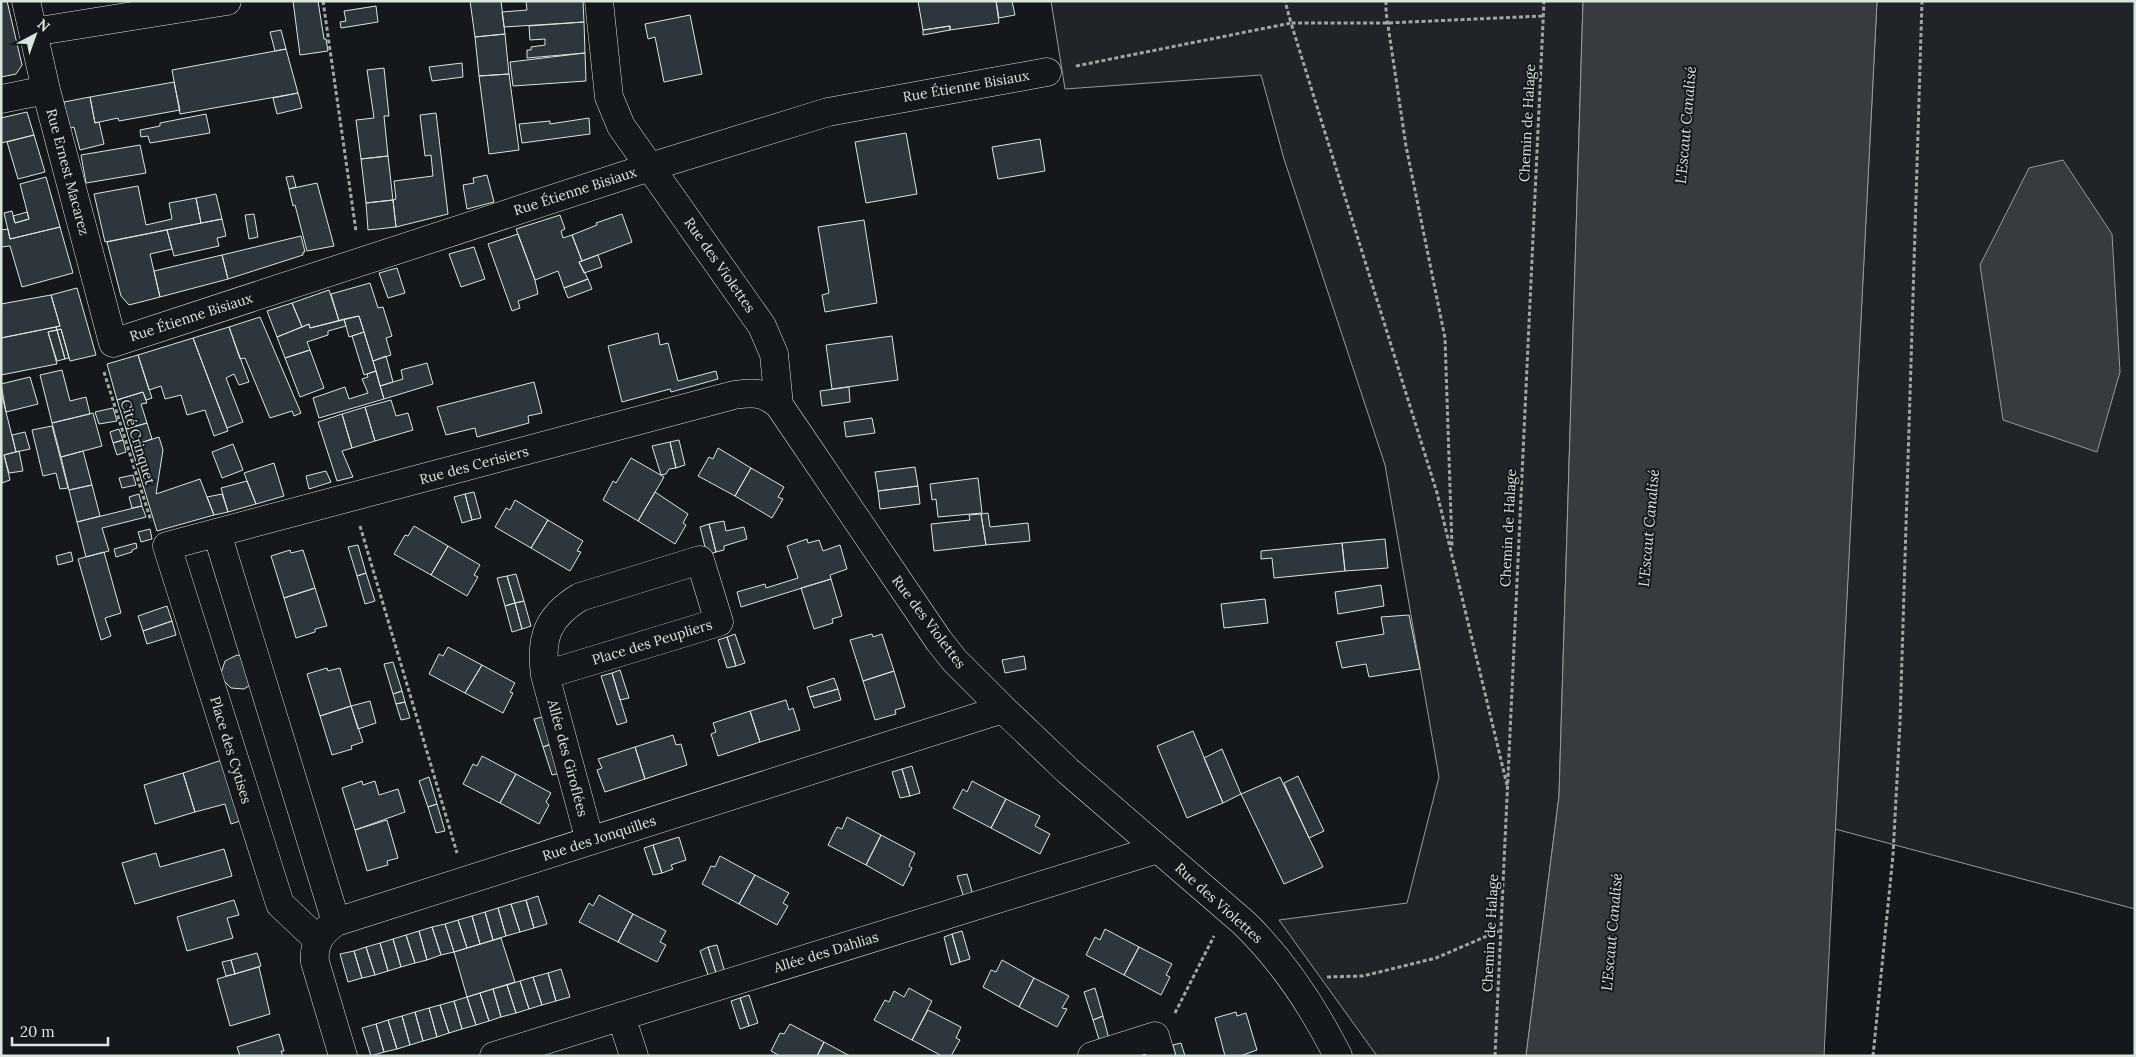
<svg xmlns="http://www.w3.org/2000/svg" width="2136" height="1057" viewBox="0 0 2136 1057" font-family="Lora,serif">
  <style>
    .green { fill: #202428; stroke: #939e99 }
    .water { fill: #363b3e; stroke: #939e99 }
    .building { fill: #2c363c; stroke: #d8e6dc }
    .lines { fill: none; stroke-linecap: round; stroke-linejoin: round }
    .minor-casing { stroke: #d8e6dc; stroke-width: 29 }
    .path { stroke: #9da8a2; stroke-width: 3; stroke-dasharray: 4 2.5; stroke-linecap: butt }
    .minor { stroke: #14181c; stroke-width: 28 }
    .labels { text-anchor: middle; stroke-width: 4; stroke-linejoin: round; paint-order: stroke }
    .street-label { font-size: 14px; fill: #d8e6dc; stroke: #14181c }
    .water-label { font-size: 15px; font-style: italic; fill: #d8e6dc; stroke: #14181c }
  </style>
  <rect width="100%" height="100%" fill="#14181c"/>
  <path class="green" d="M1051 1H1583L1559 796 1526 1056H1377L1279 920 1407 903 1439 777 1385 465 1284 159 1261 75 1065 89Z
    M1877 1H2135V909L1835 829Z"/>
  <path class="water" d="M1583 1H1877L1824 1056H1526L1559 796Z
    M2063 160 2112 234 2120 372 2097 452 2003 420 1980 265 2029 168Z"/>
  <path class="building" d="M1 1H7L22 65 16 74 1 77Z
    M293 1H318L324 39H326L328 51 300 55Z
    M470 1H501L505 34 475 37Z
    M526 1H583L584 22 504 27 502 12 527 10Z
    M918 1H996L999 23 950 30V26L923 30Z
    M996 1H1012L1015 15 999 18Z
    M376 6 378 22 341 28 340 22 346 21 344 11Z
    M690 15 702 74 664 82 655 37 648 39 645 24Z
    M584 22 585 53 527 58V50H531V47L545 45V39L530 40 529 26Z
    M950 26V30L923 35V30Z
    M281 30 286 49 275 51 270 32Z
    M505 34 509 74 479 76 475 37Z
    M286 49 298 93 180 114 172 70Z
    M585 53 586 81 513 86 510 62Z
    M462 63 463 77 432 81 429 67Z
    M384 68 389 116H384L388 156 361 159 356 120 374 118 367 70Z
    M509 74 519 150 489 154 479 76Z
    M174 82 180 110 119 121 118 118 95 123 90 97Z
    M298 93 302 108 277 114 273 98Z
    M90 97 95 123 99 122 104 144 80 150 74 127 68 129 64 102Z
    M27 112 34 135 1 143V118Z
    M436 113 448 214 396 227 393 200 396 199 394 181 433 176 431 155 425 156 420 115Z
    M206 114 210 133 150 143 148 136 141 137 140 130 160 126V123Z
    M589 118 590 134 522 143 519 124 550 121V124Z
    M906 133 917 194 866 203 855 142Z
    M34 135 45 172 18 179 7 142Z
    M1040 139 1045 171 998 179 992 147Z
    M140 145 146 173 86 183 81 155Z
    M388 156 393 200 366 203 361 159Z
    M487 175 494 202 467 209 463 185 474 183 473 178Z
    M293 176 296 187 289 189 286 177Z
    M46 177 60 227 10 239 4 213 12 211 15 223 29 219 20 184Z
    M317 183 334 246 307 251 295 205 293 206 289 189Z
    M138 186 146 225 172 219 169 203 196 198 201 223 105 242 94 194Z
    M216 194 222 219 201 223 196 198Z
    M393 200 396 227 368 230 366 203Z
    M27 212 29 219 15 223 13 216Z
    M254 214 258 237 249 239 245 215Z
    M622 214 632 242 582 261 572 235 597 225 596 223Z
    M560 215 565 229 561 231 563 238 572 235 582 261 579 262 588 279 564 288 558 271 535 280 516 229Z
    M222 219 226 236 217 238 219 246 174 256 167 230Z
    M864 220 877 303 825 312 822 295 829 293 818 227Z
    M60 227 73 273 22 287 10 246 1 247V230L8 229 10 239Z
    M167 230 172 249 150 254 160 297 129 305 121 296 107 242Z
    M518 234 535 280 538 294 518 301 520 308 512 311 488 244Z
    M301 236 305 252H303V255L228 279 222 255Z
    M474 247 485 279 461 287 449 254Z
    M222 255 228 279 160 297 154 271Z
    M598 255 602 267 584 273 579 262Z
    M397 268 405 293 388 298 379 273Z
    M588 279 592 289 568 298 564 288Z
    M370 283 378 308 383 307 392 336 386 338 391 355 373 361 359 316 339 321 331 294Z
    M77 288 96 355 70 361 61 329 57 330 56 327 60 326 51 295Z
    M329 290 339 321 310 328 309 324 302 327 292 303Z
    M51 295 60 326 1 338V304Z
    M292 303 302 327 277 337 267 311Z
    M359 316 364 332 349 337 344 319Z
    M260 317 301 413 294 416 292 411 270 418 245 358 240 359 229 327Z
    M344 319 346 326 328 331V335L307 342 310 350 285 358 277 337 309 324 310 328Z
    M56 327 57 330 48 332 57 364 1 375V338Z
    M229 327 249 382 239 385 234 374 226 378 243 422 227 428 193 338Z
    M61 329 69 358 65 359 57 330Z
    M57 330 65 359 57 361 48 332Z
    M364 332 376 371 364 375 352 336Z
    M658 333 660 345 668 343 678 381 716 371 718 379 671 392 670 389 622 402 608 346Z
    M892 336 898 380 832 389 826 345Z
    M193 338 228 431 214 436 205 410 187 415 181 395 165 399 161 386 149 390 138 355Z
    M310 350 324 388 300 397 285 358Z
    M138 355 152 398 146 400 143 392 117 400 107 364Z
    M386 356 393 382 380 386 373 361Z
    M427 363 433 384 384 399 380 386 403 379 401 370Z
    M62 370 70 401 86 397 90 414 52 423 40 375Z
    M376 371 384 399 319 418 313 398 345 387 349 399 368 393 362 379 368 377 367 374Z
    M30 377 38 404 6 412 1 384Z
    M534 382 542 413 528 416 529 423 477 437 475 428 446 435 437 407Z
    M849 387 850 402 822 406 820 391Z
    M1 392 16 452 4 455 10 480 2 483Z
    M143 392 147 403 141 404 147 423 126 429 117 400Z
    M391 400 396 416 408 413 413 430 375 441 365 407Z
    M365 407 375 441 352 448 342 414Z
    M113 408 117 421 99 424 95 412Z
    M93 413 102 446 61 457 52 423Z
    M342 414 352 448 342 451 353 477 337 481 318 422Z
    M872 418 875 433 846 437 844 422Z
    M147 423 152 439 131 446 126 429Z
    M52 426 68 488 60 489 56 473 43 476 32 430Z
    M119 429 123 440 113 443 110 432Z
    M25 432 30 449 16 452 12 435Z
    M159 437 163 450 156 494 200 479 214 515 157 531 131 446Z
    M123 440 126 452 117 455 113 443Z
    M679 440 685 465 676 468 670 442Z
    M670 442 676 468 669 469 666 474 661 475 652 446Z
    M233 444 243 470 222 478 212 452Z
    M718 448 751 468 735 496 698 476 709 457 713 459Z
    M19 451 23 471 9 473 4 455Z
    M83 451 92 485 69 490 61 457Z
    M631 458 664 477 638 521 603 500 613 481 616 483Z
    M274 463 284 496 256 504 244 473Z
    M915 467 918 486 878 491 875 472Z
    M751 468 784 487 778 497 783 499 772 518 735 496Z
    M326 471 331 482 309 489 306 476Z
    M133 475 136 485 122 488 119 478Z
    M978 478 982 513 938 517 936 499 932 500 930 484Z
    M247 481 256 504 228 512 221 488Z
    M92 485 100 516 77 522 69 490Z
    M918 486 920 504 880 509 878 491Z
    M474 492 481 518 472 520 465 494Z
    M655 492 688 514 683 523 686 525 675 544 638 521Z
    M139 494 142 506 132 508 129 497Z
    M222 494 228 512 214 515 207 497Z
    M465 494 472 520 462 523 454 497Z
    M515 500 548 520 531 548 495 527 506 508 510 510Z
    M142 506 146 517 102 528 109 551 86 557 77 522Z
    M988 513 990 527 1028 523 1030 541 986 545 981 514Z
    M981 514 986 545 934 551 931 524 970 520 969 515Z
    M548 520 583 541 577 551 581 552 570 571 531 548Z
    M724 521 726 531 744 527 747 539 724 546V550L716 552 709 524Z
    M709 524 716 552 707 555 700 527Z
    M414 526 448 546 431 575 394 554 405 535 408 536Z
    M150 529 152 539 141 542 138 532Z
    M807 539 808 543 819 540 823 551 840 545 847 569 830 575 831 579 741 607 737 592 765 584 766 588 798 578 787 546Z
    M1385 539 1388 568 1345 571 1342 543Z
    M136 543 137 548 132 550V552L116 557 114 549Z
    M1342 543 1345 571 1274 578 1272 558 1261 559V551Z
    M358 545 366 573 357 576 348 547Z
    M448 546 480 565 474 575 478 577 467 596 431 575Z
    M290 550 291 553 303 550 315 588 284 598 271 556Z
    M71 552 73 561 58 565 56 556Z
    M104 552 121 613 105 618 111 636 101 640 78 559Z
    M366 573 375 601 365 604 357 576Z
    M516 574 524 601 515 603 507 576Z
    M507 576 515 603 505 606 497 578Z
    M831 579 842 616 832 619 833 623 814 629 801 588Z
    M1381 585 1384 606 1338 614 1335 592Z
    M315 588 327 626 315 629V632L296 638 284 598Z
    M1265 599 1268 623 1224 628 1221 604Z
    M524 601 531 626 522 629 515 603Z
    M515 603 522 629 512 632 505 606Z
    M167 606 172 621 143 631 138 616Z
    M1409 615 1420 669 1369 677 1366 664 1342 668 1336 642 1384 634 1381 617Z
    M172 621 176 635 147 644 143 631Z
    M735 634 745 663 736 666 727 637Z
    M872 634 873 637 882 634 894 671 863 681 850 640Z
    M727 637 736 666 727 668 718 640Z
    M448 647 482 665 465 693 429 674 439 654 443 656Z
    M237 655 243 656 252 684 244 689 231 688 222 679 221 673 225 661Z
    M1024 656 1026 669 1005 673 1002 660Z
    M393 662 402 691 393 694 384 664Z
    M482 665 515 683 510 692 513 693 503 713 465 693Z
    M327 668 328 671 340 668 351 706 320 716 307 674Z
    M620 670 629 698 620 700 612 673Z
    M894 671 905 707 895 710 896 714 875 720 863 681Z
    M612 673 627 722 617 725 601 676Z
    M834 678 838 689 810 697 807 687Z
    M838 689 841 700 814 708 810 697Z
    M402 691 405 702 396 704 393 694Z
    M786 700 789 710 793 708 800 730 760 742 750 711Z
    M370 701 376 723 358 729 351 706Z
    M405 702 410 718 401 720 396 704Z
    M351 706 363 742 351 746 352 749 332 755 320 716Z
    M750 711 760 742 718 756 711 734 716 732 713 723Z
    M542 717 551 744 543 747 534 719Z
    M1193 731 1223 803 1187 818 1157 746Z
    M673 735 676 745 681 744 687 765 645 779 635 747Z
    M551 744 561 773 552 775 543 747Z
    M635 747 645 779 605 792 597 770 602 768 598 759Z
    M1222 749 1241 794 1223 803 1204 758Z
    M482 756 516 774 500 803 463 784 473 764 477 766Z
    M222 760 240 821 231 824 225 804 195 812 183 773Z
    M912 766 920 793 910 796 902 769Z
    M902 769 910 796 900 798 892 772Z
    M183 773 195 812 155 824 144 785Z
    M516 774 551 793 546 802 549 805 539 824 500 803Z
    M1298 776 1324 831 1309 838 1284 783Z
    M429 777 437 804 428 807 419 781Z
    M1280 777 1323 867 1284 884 1241 794Z
    M362 781 363 785 375 781 379 795 398 789 405 812 355 830 342 788Z
    M972 781 1006 799 991 828 953 808 963 789 967 792Z
    M1006 799 1040 816 1035 826 1050 834 1040 854 991 828Z
    M437 804 445 831 436 833 428 807Z
    M847 817 881 835 866 865 828 845 837 827 842 829Z
    M387 820 398 858 387 861 388 865 367 871 355 830Z
    M881 835 915 853 909 866 912 868 903 886 866 865Z
    M679 837 686 860 671 865 673 869 662 873 653 845Z
    M653 845 662 873 653 875 644 848Z
    M224 849 232 876 135 904 122 863 156 853 160 867Z
    M720 856 755 875 739 904 702 884 711 866 715 867Z
    M967 874 974 899 965 901 957 876Z
    M755 875 789 893 783 903 788 906 777 925 739 904Z
    M599 895 633 914 618 942 579 922 589 903 593 906Z
    M538 896 547 924 534 928 526 900Z
    M234 900 239 915 227 918 233 938 187 951 177 917Z
    M526 900 534 928 520 932 511 904Z
    M511 904 520 932 506 936 498 908Z
    M498 908 506 936 493 940 485 912Z
    M485 912 493 940 480 944 472 916Z
    M633 914 666 931 660 942 666 945 657 962 618 942Z
    M472 916 480 944 467 948 458 920Z
    M458 920 467 948 454 952 445 924Z
    M445 924 454 952 441 955 432 927Z
    M432 927 441 955 427 960 419 931Z
    M1105 929 1139 947 1124 975 1086 955 1095 937 1100 940Z
    M419 931 427 960 415 963 406 935Z
    M962 931 970 959 960 962 952 934Z
    M952 934 960 962 951 965 944 937Z
    M406 935 415 963 401 967 393 939Z
    M501 938 515 982 467 997 454 952Z
    M393 939 401 967 388 971 380 943Z
    M380 943 388 971 375 975 366 947Z
    M717 945 725 973 717 976 708 947Z
    M366 947 375 975 362 978 354 951Z
    M708 947 717 976 709 978 700 951Z
    M1139 947 1172 964 1166 975 1170 977 1161 995 1124 975Z
    M354 951 362 978 348 982 340 954Z
    M257 953 261 966 235 974 231 960Z
    M231 960 235 974 226 976 222 962Z
    M1002 960 1034 978 1019 1007 983 987 991 970 996 972Z
    M259 967 270 1014 230 1026 217 979Z
    M561 969 570 997 556 1001 548 973Z
    M548 973 556 1001 542 1005 533 977Z
    M533 977 542 1005 529 1009 520 981Z
    M1034 978 1069 996 1062 1008 1067 1009 1057 1027 1019 1007Z
    M520 981 529 1009 516 1013 507 985Z
    M507 985 516 1013 501 1017 493 989Z
    M909 988 932 1001 912 1040 874 1020 885 1000 889 1002 894 991 904 997Z
    M1095 988 1103 1016 1093 1020 1084 992Z
    M493 989 501 1017 489 1021 480 993Z
    M480 993 489 1021 476 1025 467 997Z
    M749 995 758 1023 749 1026 740 998Z
    M467 997 476 1025 462 1029 454 1001Z
    M740 998 749 1026 740 1029 731 1001Z
    M454 1001 462 1029 449 1033 440 1005Z
    M440 1005 449 1033 437 1037 429 1008Z
    M429 1008 437 1037 423 1041 415 1012Z
    M928 1010 961 1027 956 1038 960 1040 951 1056H942L912 1040Z
    M415 1012 423 1041 410 1045 402 1016Z
    M1236 1012 1237 1016 1246 1013 1257 1050 1240 1056H1225L1215 1018Z
    M402 1016 410 1045 397 1049 388 1020Z
    M1103 1016 1110 1043 1101 1046 1093 1020Z
    M388 1020 397 1049 384 1052 376 1024Z
    M376 1024 384 1052 371 1056 362 1028Z
    M790 1024 824 1042 817 1056H780L771 1051 780 1033 784 1034Z
    M279 1034 284 1051H281L283 1056H240L237 1047Z
    M824 1042 850 1056H817Z
    M1181 1043 1185 1056H1176L1173 1045Z"/>
  <g class="lines">
    <g class="minor-casing">
      <path id="minor" d="M26 1 46 90 113 343 650 167 828 112 1047 72
        M599 1 609 97 621 126 762 326 774 354 779 405 939 641 955 661 1003 709 1068 771 1244 923C1284 962 1313 1006 1338 1056
        M33 32 227 1
        M1 99 46 90
        M217 533 336 922
        M545 675 719 622 700 560 580 597C547 617 540 638 545 675L590 841
        M318 940 280 904 167 546 734 395C753 392 764 392 779 405
        M621 1016 634 1056
        M343 1056 315 962C313 944 321 932 336 922L1003 709
        M494 1056 1158 849
        M1092 1056 1155 1036 1161 1056"/>
    </g>
    <path class="path" d="M323 1 356 231
      M1386 1V12L1406 146 1445 338 1452 547
      M1076 66 1291 23 1285 1
      M104 372 151 521
      M360 526 457 853
      M1507 785 1437 493 1291 23H1387L1543 16
      M1327 977 1363 976 1436 958 1501 930
      M1175 1013 1214 936
      M1495 1056 1544 1
      M1873 1056 1893 855 1900 723 1922 1"/>
    <use href="#minor" class="minor"/>
  </g>
  <g class="labels">
    <g class="street-label">
      <text transform="translate(966 86) rotate(-10)" y="5">Rue Étienne Bisiaux</text>
      <text transform="translate(1527 123) rotate(-87)" y="5">Chemin de Halage</text>
      <text transform="translate(68 172) rotate(75)" y="5">Rue Ernest Macarez</text>
      <text transform="translate(575 191) rotate(-18)" y="5">Rue Étienne Bisiaux</text>
      <text transform="translate(720 265) rotate(55)" y="5">Rue des Violettes</text>
      <text transform="translate(191 317) rotate(-18)" y="5">Rue Étienne Bisiaux</text>
      <text transform="translate(138 442) rotate(73)" y="5">Cité Crinquet</text>
      <text transform="translate(474 465) rotate(-15)" y="5">Rue des Cerisiers</text>
      <text transform="translate(1508 528) rotate(-87)" y="5">Chemin de Halage</text>
      <text transform="translate(929 622) rotate(53)" y="5">Rue des Violettes</text>
      <text transform="translate(652 642) rotate(-17)" y="5">Place des Peupliers</text>
      <text transform="translate(231 750) rotate(73)" y="5">Place des Cytises</text>
      <text transform="translate(568 758) rotate(75)" y="5">Allée des Giroflées</text>
      <text transform="translate(599 838) rotate(-18)" y="5">Rue des Jonquilles</text>
      <text transform="translate(1219 903) rotate(42)" y="5">Rue des Violettes</text>
      <text transform="translate(1490 933) rotate(-87)" y="5">Chemin de Halage</text>
      <text transform="translate(826 952) rotate(-17)" y="5">Allée des Dahlias</text>
    </g>
    <g class="water-label">
      <text transform="translate(1686 125) rotate(-85)" y="5">L'Escaut Canalisé</text>
      <text transform="translate(1649 528) rotate(-85)" y="5">L'Escaut Canalisé</text>
      <text transform="translate(1612 932) rotate(-85)" y="5">L'Escaut Canalisé</text>
    </g>
  </g>
  <rect width="2136" height="1057" fill="none" stroke="#d8e6dc" stroke-width="5"/>
  <g transform="translate(35 35) rotate(41)" stroke="#14181c" stroke-width="4" paint-order="stroke">
  <path d="M0-4L9 19L0 12L-9 19Z" fill="#d8e6dc"/>
  <text y="-8" font-size="14" font-weight="bold" text-anchor="middle" fill="#d8e6dc">N</text>
  </g>
  <path d="M12 1037v8h96v-8" fill="none" stroke="#d8e6dc" stroke-width="2.5"/>
  <text x="20" y="1037" font-size="15" fill="#d8e6dc" stroke="#14181c" stroke-width="4" paint-order="stroke">20 m</text>
</svg>
